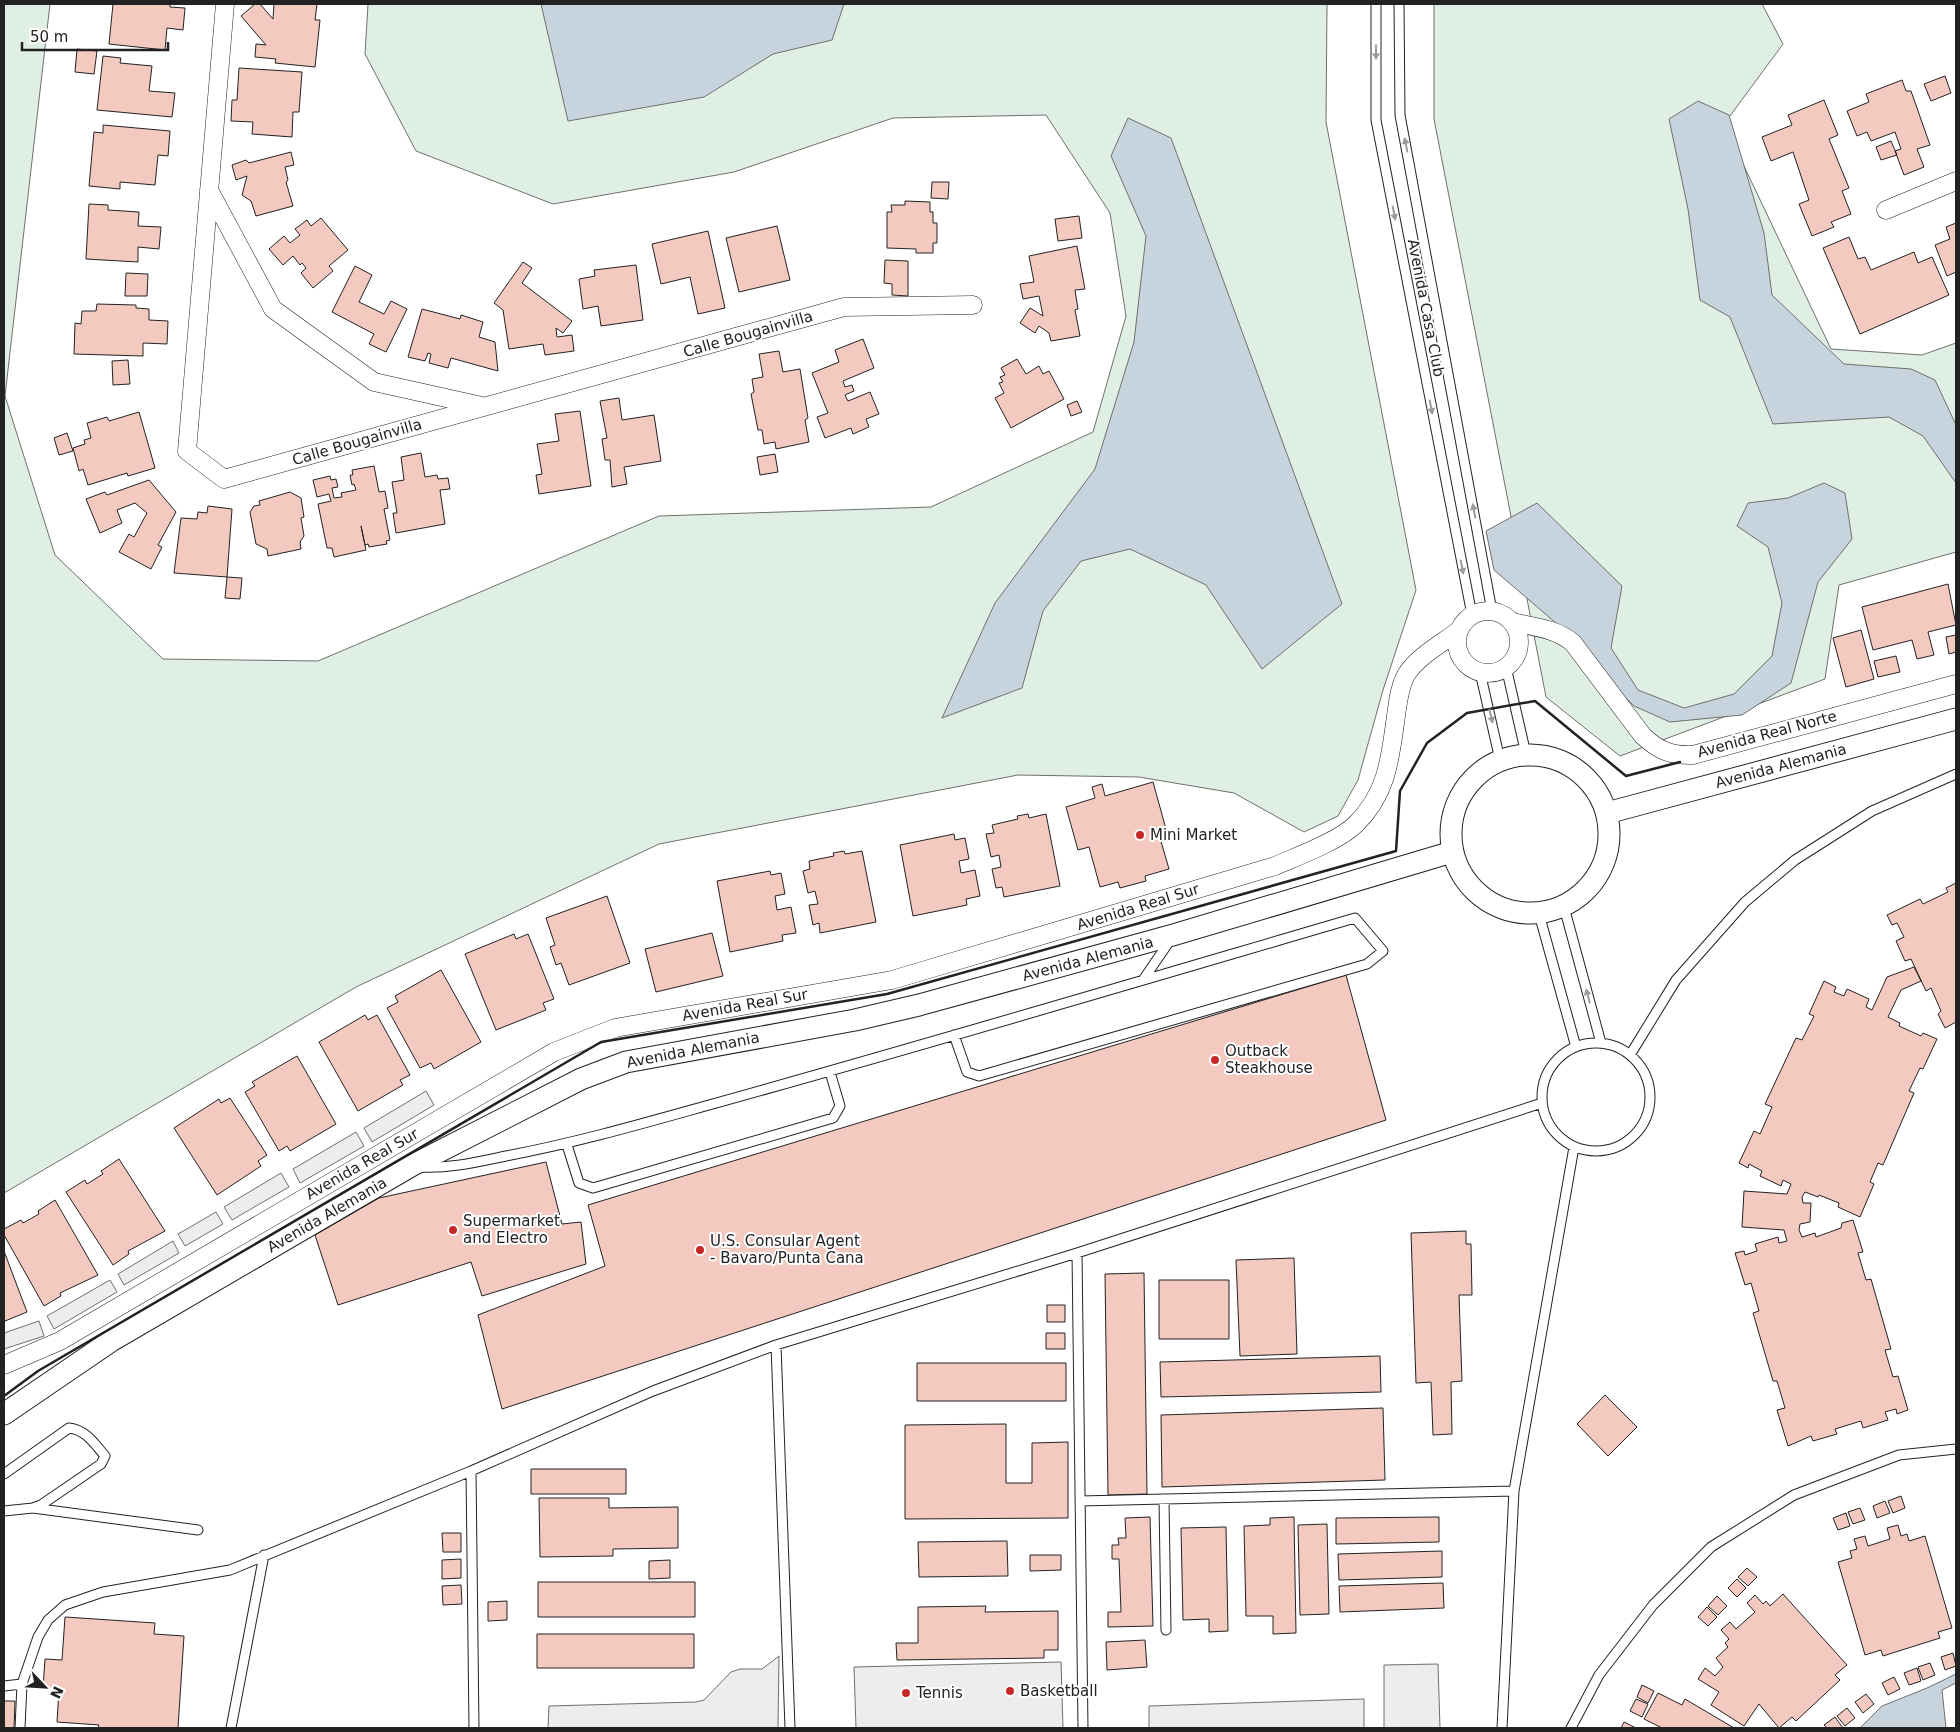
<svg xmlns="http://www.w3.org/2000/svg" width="1960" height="1732" viewBox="0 0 1960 1732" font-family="'DejaVu Sans',sans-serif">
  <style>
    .green { fill: #e0efe3; stroke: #6f6f6f }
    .parking { fill: #ededed; stroke: #6f6f6f }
    .water { fill: #c7d3dd; stroke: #6f6f6f }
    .building { fill: #f3c9c0; stroke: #222 }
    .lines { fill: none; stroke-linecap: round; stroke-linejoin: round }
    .service-casing { stroke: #222; stroke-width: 11 }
    .minor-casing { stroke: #222; stroke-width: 19 }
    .tertiary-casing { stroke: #222; stroke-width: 23 }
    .service { stroke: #fff; stroke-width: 9 }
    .minor { stroke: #fff; stroke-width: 18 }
    .tertiary { stroke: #fff; stroke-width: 21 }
    .wall { stroke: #222; stroke-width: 2.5 }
    .oneway { fill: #9c9c9c }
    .poi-dot { fill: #c62828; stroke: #fff; stroke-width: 2 }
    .labels { text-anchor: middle; stroke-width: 4; stroke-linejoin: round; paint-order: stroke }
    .street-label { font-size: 15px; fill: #222; stroke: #fff }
    .poi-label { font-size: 15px; fill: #222; stroke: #fff; text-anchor: start }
  </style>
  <rect width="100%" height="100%" fill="#fff"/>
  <path class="green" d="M4 4H50L5 396 55 555 163 659 318 661 659 516 931 507 1093 432 1126 316 1110 213 1046 115 893 118 734 172 553 204 416 151 365 54 368 4H1327L1326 122 1416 590 1383 690 1358 780 1338 816 1304 832 1234 793 1139 777 1018 775 659 844 356 987 4 1193Z
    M1434 4H1762L1783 44 1724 124 1831 349 1922 355 1956 343V552L1839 585 1825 679 1620 756 1546 697 1434 119Z"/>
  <path class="parking" d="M426 1091 434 1105 372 1142 364 1128Z
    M356 1132 364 1146 300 1183 293 1169Z
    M281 1173 289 1187 232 1220 224 1207Z
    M216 1212 223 1224 185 1246 178 1234Z
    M173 1241 179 1253 124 1285 118 1274Z
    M110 1280 117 1292 54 1329 47 1316Z
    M39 1321 44 1336 4 1349V1333Z
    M779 1656 778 1728H548L549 1706 696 1702 704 1700 731 1672 740 1669H762Z
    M1061 1662 1063 1728H856L854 1667Z
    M1438 1664 1440 1728H1384V1665Z
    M1364 1699V1728H1149V1706Z"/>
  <path class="water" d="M541 4H844L832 40 773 54 704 97 568 121Z
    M1698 101 1729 115 1764 233 1772 295 1844 364 1911 369 1935 380 1956 425V483L1923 436 1889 417 1773 424 1730 317 1700 300 1688 209 1669 119Z
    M1128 118 1171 138 1342 604 1262 669 1206 585 1130 549 1081 561 1043 611 1022 688 942 718 995 603 1095 469 1134 342 1146 236 1111 156Z
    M1824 483 1845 493 1852 539 1818 582 1791 683 1742 715 1670 722 1634 706 1591 665 1570 635 1494 570 1486 531 1537 503 1622 586 1611 648 1638 690 1684 708 1734 694 1772 656 1782 603 1768 547 1737 526 1748 503 1788 498Z
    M1956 1674V1683L1942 1690 1946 1728H1860L1882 1706 1927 1688Z"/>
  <path class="building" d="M113 4H170V7L185 8 183 30 167 28 165 50 109 44Z
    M255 4H260L273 19 274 4H317L315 20H320L315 67 275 63 276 59 255 57 256 44 266 45 241 16Z
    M77 49 97 51 94 74 75 72Z
    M103 56 121 58 120 63 152 66 149 91 175 93 172 117 97 110Z
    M239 68 302 72 299 112H293L292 137 252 134 253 122 231 121 232 100H237Z
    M1945 76 1951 93 1931 101 1924 84Z
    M1902 80 1906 91H1911L1930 145 1917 149 1924 167 1904 175 1895 151 1901 149 1895 132 1871 141 1867 132 1857 136 1847 111 1869 102 1866 94Z
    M1824 100 1838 135 1829 139 1849 188 1842 191 1851 214 1831 222 1834 227 1812 236 1799 204 1809 200 1793 152 1771 161 1762 137 1792 125 1788 115Z
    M103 125 170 131 168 156 158 155 155 185 120 182V189L89 186 94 132 103 133Z
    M1891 141 1897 155 1881 160 1876 147Z
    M291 152 294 165 285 167 288 180 286 182 293 206 256 216 251 201 242 195 247 176 236 180 232 165 246 160 249 163Z
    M932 182H949L948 199 931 198Z
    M905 201 930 202V212H933V223H937V243H933V253H916V249L887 248V212H892L891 205H905Z
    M89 204 108 205V210L139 212 138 226 161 227 159 249 138 247V262L86 259Z
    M1079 216 1082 238 1058 241 1055 219Z
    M321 218 348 250 329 266 333 271 313 288 301 273 306 268 302 263 300 265 293 256 283 265 269 249 284 236 290 243 300 235 295 229 307 220 311 226Z
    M1956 223V272L1947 276 1935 245 1950 239 1946 227Z
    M777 226 790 280 739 292 726 238Z
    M708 231 725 308 698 314 690 277 661 284 652 244Z
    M1849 237 1858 259 1865 257 1871 270 1914 252 1918 263 1932 257 1949 295 1860 334 1823 248Z
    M1077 246 1085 289 1075 290 1078 309 1075 310 1080 336 1051 341 1049 333 1039 326 1035 333 1020 323 1030 308 1043 316 1039 296 1023 299 1020 284 1034 282 1029 256Z
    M885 260 908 261V296L892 295V284L884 283Z
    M523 262 532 268 522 283 572 321 563 333 556 328 557 337 572 335 574 351 545 355 543 344 509 349 503 310 494 303Z
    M636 265 643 320 601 326 598 306 583 309 579 279 595 276 594 270Z
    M355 266 372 275 359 302 384 314 391 301 407 309 386 352 369 344 374 334 332 312Z
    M126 273 148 274 147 296H125Z
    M97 304 136 305V308L149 309V320L168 321 167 344 143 343V356L74 354 75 323 81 324 82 311H96Z
    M422 309 460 319 461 315 483 322 479 337 495 342 498 371 451 358 448 368 429 363 431 354 428 353 425 361 408 357Z
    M863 339 874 368 843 381 845 387 852 385 854 391 845 395 848 401 870 392 879 414 866 419 869 427 853 434 851 428 825 438 817 417 828 413 812 373 839 362 835 350Z
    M779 351 783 372 800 369 808 418 805 420 809 442 776 449 775 442 764 444 762 430H758L751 394 754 392 752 379 763 377 759 354Z
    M1017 359 1026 374 1039 366 1043 374 1049 371 1064 399 1011 428 995 398 1004 393 999 383 1003 382 1000 377 1005 375 1001 368Z
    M128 360 130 384 113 385 112 361Z
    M619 398 622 420 654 415 661 461 624 467 627 484 612 487 610 460H605L602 439 607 438 600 401Z
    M1077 401 1082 412 1071 416 1067 405Z
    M580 411 591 486 539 494 536 475 542 474 537 444 559 441 555 414Z
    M139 412 155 468 128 476 127 473 88 485 83 469 79 471 73 448 85 444 84 440 91 438 87 423 107 417 109 421Z
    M67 433 73 451 59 455 54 438Z
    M421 453 425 477 437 475 438 479 448 478 450 489 440 490 445 524 396 533 393 513H397L392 482 404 480 401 457Z
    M775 454 778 472 760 475 757 457Z
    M374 466 379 492 385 491 388 508 384 509 390 540 386 541 387 544 369 547 368 544 365 545 361 526 366 550 334 557 332 548H327L318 504 331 501 329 494 317 497 313 480 330 476 331 480 336 479 338 487 332 488 334 498 342 497 341 493 356 490 354 484 352 485 350 475H353L352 470Z
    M149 480 176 512 158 545 162 547 151 569 119 552 129 534 134 537 147 513 135 503 117 510 122 523 100 533 86 499 105 492 107 495Z
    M290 492 301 498 304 517 301 518 304 536 300 542 301 549 268 556 267 549 256 544 250 512 254 506 260 505 259 501Z
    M208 506 232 509 227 577 174 573 181 518 197 519 198 512 207 513Z
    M227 577 242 578 240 599 225 598Z
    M1948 584 1956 625 1928 632 1934 655 1917 659 1912 640 1873 650 1862 607Z
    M1861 630 1874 679 1846 687 1833 638Z
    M1956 635V652L1949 654 1946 637Z
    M1896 656 1900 672 1878 677 1874 661Z
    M1153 782 1166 829 1158 831 1169 869 1145 876 1146 881 1120 888 1118 882 1100 887 1089 847 1078 850 1066 807 1095 798 1092 787 1102 784 1105 796Z
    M1028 814 1029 818 1046 814 1060 886 1004 897 1002 887 996 888 992 869 1001 867 999 855 991 857 986 834 994 833 992 825 1018 819 1017 816Z
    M954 834 955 840 965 838 969 859 959 861 961 873 975 870 980 896 966 899 967 905 913 916 900 845Z
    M844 851 845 854 862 851 876 922 820 933 819 923 813 925 809 905 818 904 815 891 808 893 803 871 810 869 809 861 834 856 833 853Z
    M770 871 771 875 781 873 785 894 775 896 777 910 791 907 796 933 782 935 783 941 730 952 717 881Z
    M1956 883V1022L1945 1028 1938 1014 1941 1011 1931 988 1926 991 1911 959 1905 961 1896 941 1904 937 1897 923 1892 925 1887 915 1920 899 1923 904 1948 892 1946 888Z
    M607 896 630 963 569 985 561 963 556 965 550 947 555 945 546 918Z
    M712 933 723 976 656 992 645 949Z
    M514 934 516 939 528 934 554 999 543 1003 546 1010 496 1030 465 954Z
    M1914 967 1921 981 1901 990 1888 1017 1900 1023 1899 1026 1921 1036 1923 1033 1937 1039 1923 1069 1920 1068 1909 1091 1914 1093 1883 1165 1878 1163 1870 1182 1874 1184 1860 1217 1838 1207 1839 1203 1819 1195 1818 1197 1805 1192 1802 1197 1803 1203H1811L1810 1222 1800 1224 1799 1230 1802 1237 1815 1233 1816 1237 1841 1228 1842 1223 1853 1220 1863 1252 1858 1253 1866 1280 1871 1279 1891 1349 1885 1350 1893 1377 1898 1376 1908 1410 1897 1414 1896 1409 1885 1412 1888 1420 1863 1428 1861 1421 1835 1429 1837 1434 1813 1441 1811 1436 1788 1446 1777 1410 1785 1408 1777 1381H1773L1753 1313 1759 1311 1751 1283 1745 1285 1735 1253 1744 1251 1745 1255 1757 1251 1755 1244 1778 1237 1779 1243 1787 1241 1784 1230 1742 1227 1744 1191 1787 1194 1791 1184 1783 1180 1781 1186 1760 1176 1762 1171 1749 1164 1748 1168 1739 1163 1754 1131 1760 1134 1772 1107 1765 1104 1796 1038 1802 1040 1814 1016 1809 1014 1824 981 1836 987 1834 992 1844 996 1847 989 1869 999 1866 1007 1872 1010 1887 977Z
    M441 970 481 1042 434 1069 431 1063 420 1068 387 1008 398 1002 395 996Z
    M1346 975 1386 1120 502 1409 478 1315 605 1266 588 1205Z
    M365 1015 368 1020 377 1015 410 1075 400 1080 403 1085 358 1111 319 1042Z
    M297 1056 336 1124 290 1151 287 1146 279 1151 245 1092 255 1086 252 1082Z
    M230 1098 267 1155 258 1161 261 1166 217 1195 174 1128 219 1099 221 1103Z
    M119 1159 165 1231 128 1251 129 1254 113 1265 66 1192 85 1180 87 1184 103 1174 101 1171Z
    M546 1162 562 1224 581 1222 586 1264 482 1296 471 1262 338 1305 315 1235 379 1198Z
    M55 1200 98 1275 60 1293 61 1296 44 1306 4 1235V1229L21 1220 23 1223 39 1214 38 1211Z
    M1466 1231V1244H1471L1472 1295H1459L1462 1381 1451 1382 1452 1434 1433 1435 1431 1382 1416 1383 1411 1233Z
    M4 1251 27 1312 5 1321 4 1318Z
    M1294 1258 1297 1354 1240 1356 1236 1260Z
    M1144 1273 1147 1494 1108 1495 1105 1274Z
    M1159 1280H1229V1339H1159Z
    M1047 1305H1065V1322H1047Z
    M1046 1333H1065V1349H1046Z
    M1380 1356 1381 1392 1161 1397 1160 1362Z
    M917 1363H1066V1401H917Z
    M1605 1395 1637 1427 1608 1456 1577 1424Z
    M1383 1408 1385 1480 1162 1487 1161 1415Z
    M1006 1424V1483H1032V1443L1068 1442V1518L905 1519V1425Z
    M531 1469H626V1494H531Z
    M1901 1496 1905 1508 1893 1513 1888 1501Z
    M539 1498H609V1508L678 1507V1548L613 1549V1556L540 1557Z
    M1885 1501 1890 1513 1877 1518 1873 1506Z
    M1860 1508 1865 1520 1853 1524 1848 1512Z
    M1846 1513 1850 1526 1838 1530 1833 1518Z
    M1150 1517 1153 1626 1108 1627V1612H1121L1119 1559H1112V1545H1119L1118 1538H1126L1125 1518Z
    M1294 1517 1296 1633 1273 1634V1616H1246L1244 1526 1270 1525V1518Z
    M1439 1517V1542L1336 1544V1518Z
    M1327 1524 1329 1614 1300 1615 1298 1525Z
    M1898 1525 1901 1536 1907 1534 1909 1541 1925 1536 1952 1628 1938 1632 1940 1638 1883 1656 1881 1650 1865 1655 1838 1562 1852 1558 1850 1551 1857 1549 1854 1539 1865 1536 1868 1546 1890 1539 1887 1528Z
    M1226 1527 1228 1631 1209 1632V1619L1183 1620 1181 1528Z
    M442 1533H461V1552H443Z
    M1007 1541 1008 1576 919 1577 918 1542Z
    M1442 1551V1577L1339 1580 1338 1554Z
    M1030 1555H1061V1570L1030 1571Z
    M461 1559V1578L442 1579V1560Z
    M670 1560V1578L649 1579V1561Z
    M1747 1568 1757 1577 1748 1586 1738 1577Z
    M1737 1579 1746 1588 1737 1597 1728 1588Z
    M538 1582H695V1617H538Z
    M1443 1583 1444 1608 1340 1612 1339 1586Z
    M461 1585 462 1604 443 1605 442 1586Z
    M1783 1594 1847 1665 1835 1675 1840 1680 1796 1721 1792 1717 1779 1728 1759 1704 1744 1726 1711 1705 1719 1692 1698 1679 1705 1668 1715 1676 1723 1667 1716 1658 1728 1647 1725 1643 1729 1639 1721 1630 1730 1622 1736 1629 1755 1612 1747 1603 1755 1595 1763 1604 1766 1601 1770 1606Z
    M1717 1596 1727 1606 1718 1615 1708 1606Z
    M507 1601V1620L488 1621V1602Z
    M986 1606 985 1612 1058 1611V1650H1044V1658L897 1660 896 1643H918V1607Z
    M1707 1607 1717 1617 1708 1626 1698 1617Z
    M65 1617 155 1623 154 1634 184 1636 178 1728H98L99 1725 57 1722 59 1689 43 1688 45 1659 62 1660Z
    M537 1634H694V1668H537Z
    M1145 1640 1147 1667 1107 1670 1106 1642Z
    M1953 1653 1956 1666 1945 1670 1941 1657Z
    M1930 1663 1935 1675 1923 1680 1918 1667Z
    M1917 1668 1921 1681 1909 1685 1904 1673Z
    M1894 1677 1900 1689 1888 1695 1882 1683Z
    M1642 1685 1654 1691 1648 1703 1637 1697Z
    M1658 1693 1682 1705 1685 1699 1734 1728H1662L1644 1719Z
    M1866 1694 1874 1704 1863 1713 1855 1702Z
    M1636 1699 1648 1704 1642 1717 1630 1711Z
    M4 1701H15L14 1728H4Z
    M1847 1708 1855 1718 1845 1726 1837 1716Z
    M1835 1717 1843 1728H1827L1824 1725Z
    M1624 1722 1636 1728H1621Z"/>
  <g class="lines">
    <g class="service-casing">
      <path id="service" d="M1376 4V120L1472 615
        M1399 4 1400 115 1492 611
        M1506 667 1526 754
        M1480 672 1500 760
        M1564 907 1601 1043
        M1539 914 1576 1047
        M1143 980 1171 939
        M1542 1097a54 54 0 1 1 108 0a54 54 0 1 1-108 0Z
        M1630 1055 1676 980 1745 902 1795 860 1872 811 1956 774
        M567 1145 579 1183 593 1188 833 1118 840 1106 830 1072
        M419 1167C448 1169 477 1162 506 1156 575 1143 641 1124 709 1105 925 1045 1140 981 1355 918L1383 951 1367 964 979 1076 967 1072 954 1035
        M1077 1253 1083 1728
        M776 1345 790 1728
        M471 1471 474 1728
        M4 1474 69 1428C86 1430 94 1443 105 1456L101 1464 41 1505 33 1508 4 1511
        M1164 1499 1166 1630
        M1080 1501 1514 1491
        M33 1508 198 1530
        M4 1686 22 1684 38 1637 48 1620 65 1605 103 1592 230 1570 471 1471 653 1391 776 1345 1077 1253 1542 1103
        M20 1728 22 1684
        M231 1728 264 1555
        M1502 1728 1514 1491 1574 1147
        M1571 1728 1599 1675 1653 1605 1711 1547 1794 1495 1899 1455 1956 1449"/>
    </g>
    <g class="minor-casing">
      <path id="minor" d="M225 4 187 451 224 479 844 307 973 305
        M209 190 273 309 374 382 482 406
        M1886 210 1956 181
        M1457 642a31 31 0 1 1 62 0a31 31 0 1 1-62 0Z
        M1512 622C1534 627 1555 628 1573 643L1643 736C1658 750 1671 756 1693 755L1956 684
        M4 1365 60 1341 554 1052 615 1028 892 980 1275 866C1298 856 1339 841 1356 824 1388 792 1390 758 1396 716 1398 702 1399 688 1406 675 1418 656 1441 644 1458 631"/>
    </g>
    <g class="tertiary-casing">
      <path id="tertiary" d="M1451 834a79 79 0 1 1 158 0a79 79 0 1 1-158 0Z
        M1607 813 1956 719
        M4 1414 111 1341 411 1166 581 1079 626 1062 855 1020 919 1005 1173 935 1452 852"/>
    </g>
    <use href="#service" class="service"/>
    <use href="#minor" class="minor"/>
    <use href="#tertiary" class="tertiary"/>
    <path class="wall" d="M4 1396 38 1371 601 1042 887 994 1396 851 1400 791 1427 743 1467 713 1535 701 1626 776 1680 762"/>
  </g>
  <defs><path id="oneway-solid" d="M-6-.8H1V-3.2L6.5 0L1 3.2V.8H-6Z" transform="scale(1.25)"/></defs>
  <g class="oneway">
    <use href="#oneway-solid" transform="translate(1376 52) rotate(90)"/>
    <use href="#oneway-solid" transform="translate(1406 145) rotate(-101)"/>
    <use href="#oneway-solid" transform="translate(1394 213) rotate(79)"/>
    <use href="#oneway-solid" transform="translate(1431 407) rotate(79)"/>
    <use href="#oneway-solid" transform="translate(1474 511) rotate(-101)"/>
    <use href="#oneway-solid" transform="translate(1462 567) rotate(79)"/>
    <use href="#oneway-solid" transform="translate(1491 716) rotate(77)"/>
    <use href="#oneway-solid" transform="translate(1588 996) rotate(-105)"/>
  </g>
  <g class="poi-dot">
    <circle cx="1140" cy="835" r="5"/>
    <circle cx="1215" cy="1060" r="5"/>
    <circle cx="453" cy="1230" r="5"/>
    <circle cx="700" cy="1250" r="5"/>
    <circle cx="1010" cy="1691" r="5"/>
    <circle cx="906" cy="1693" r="5"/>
  </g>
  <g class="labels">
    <g class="street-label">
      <text transform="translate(1426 308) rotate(79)" y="5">Avenida Casa Club</text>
      <text transform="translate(748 334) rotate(-16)" y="5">Calle Bougainvilla</text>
      <text transform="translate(357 442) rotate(-16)" y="5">Calle Bougainvilla</text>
      <text transform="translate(1767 734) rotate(-15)" y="5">Avenida Real Norte</text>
      <text transform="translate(1781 766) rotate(-15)" y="5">Avenida Alemania</text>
      <text transform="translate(1138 907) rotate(-17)" y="5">Avenida Real Sur</text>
      <text transform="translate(1088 959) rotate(-15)" y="5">Avenida Alemania</text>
      <text transform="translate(745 1005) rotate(-10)" y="5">Avenida Real Sur</text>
      <text transform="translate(693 1050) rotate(-11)" y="5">Avenida Alemania</text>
      <text transform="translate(362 1164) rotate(-30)" y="5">Avenida Real Sur</text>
      <text transform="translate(327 1215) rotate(-30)" y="5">Avenida Alemania</text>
    </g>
    <g class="poi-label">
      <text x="1150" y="840">Mini Market</text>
      <text x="1225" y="1056">Outback<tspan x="1225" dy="17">Steakhouse</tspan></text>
      <text x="463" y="1226">Supermarket<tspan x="463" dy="17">and Electro</tspan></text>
      <text x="710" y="1246">U.S. Consular Agent<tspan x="710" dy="17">- Bavaro/Punta Cana</tspan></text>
      <text x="1020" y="1696">Basketball</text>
      <text x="916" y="1698">Tennis</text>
    </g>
  </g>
  <rect width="1960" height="1732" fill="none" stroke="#222222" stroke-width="10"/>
  <g transform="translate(45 1687) rotate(115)" stroke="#ffffff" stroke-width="4" paint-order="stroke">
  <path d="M0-4L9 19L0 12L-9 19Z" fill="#222222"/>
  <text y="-8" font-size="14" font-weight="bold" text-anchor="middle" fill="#222222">N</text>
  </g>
  <path d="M22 42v8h146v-8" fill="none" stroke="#222222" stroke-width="2.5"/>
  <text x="30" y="42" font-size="15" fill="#222222" stroke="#ffffff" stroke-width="4" paint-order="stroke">50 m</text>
</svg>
